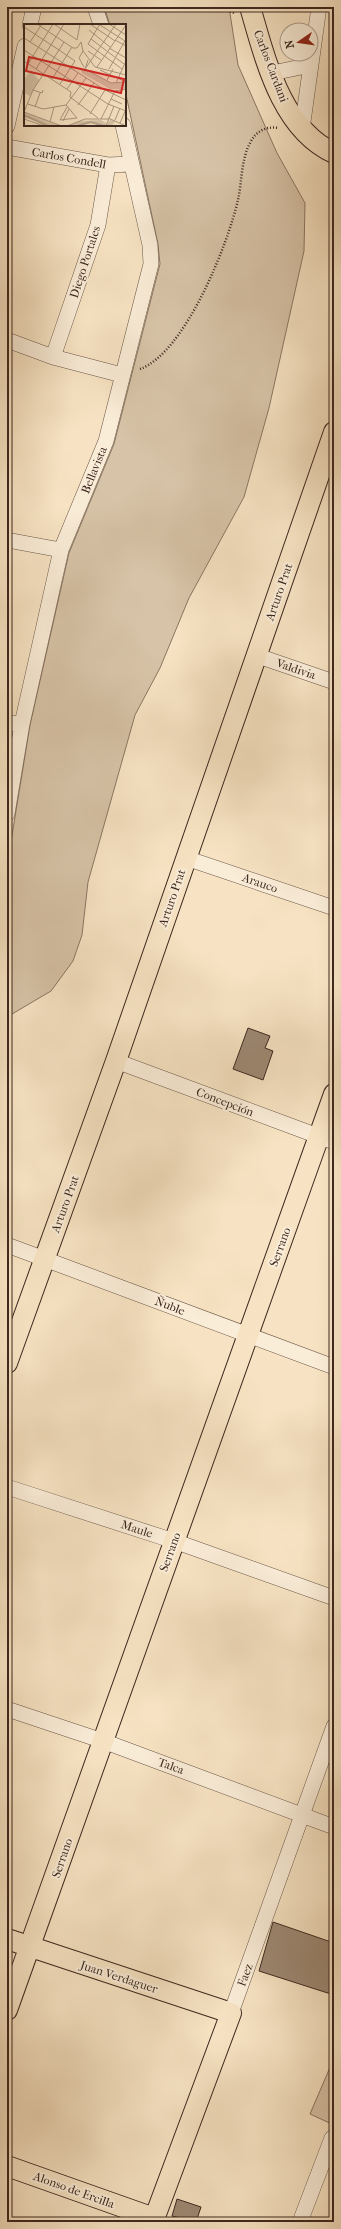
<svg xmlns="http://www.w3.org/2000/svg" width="341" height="2229" viewBox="0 0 341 2229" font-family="'IM FELL French Canon',serif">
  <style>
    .green { fill: #d7c3a7; stroke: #8a7663 }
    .building { fill: #9d8974; stroke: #3c281f }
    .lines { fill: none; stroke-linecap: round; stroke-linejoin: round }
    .minor-casing { stroke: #6b5748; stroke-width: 16 }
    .major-casing { stroke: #3c281f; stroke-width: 22 }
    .path { stroke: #3c281f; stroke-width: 2.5; stroke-dasharray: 1 2; stroke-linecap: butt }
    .minor { stroke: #faedd8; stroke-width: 15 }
    .major { stroke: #f7e3c3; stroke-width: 20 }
    .labels { text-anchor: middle; stroke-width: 4; stroke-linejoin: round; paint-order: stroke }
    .street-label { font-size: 12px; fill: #3c281f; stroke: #faedd8 }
    .inset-river { fill: none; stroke: #b7a38b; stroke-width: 2 }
    .inset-road { fill: none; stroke: #ac9881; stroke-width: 1 }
    .view { fill: #d62828; fill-opacity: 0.15; stroke: #d62828; stroke-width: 2 }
    .inset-edge { fill: none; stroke: #3c281f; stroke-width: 2 }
  </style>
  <rect width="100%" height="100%" fill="#f7e3c3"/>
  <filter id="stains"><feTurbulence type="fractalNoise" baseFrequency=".005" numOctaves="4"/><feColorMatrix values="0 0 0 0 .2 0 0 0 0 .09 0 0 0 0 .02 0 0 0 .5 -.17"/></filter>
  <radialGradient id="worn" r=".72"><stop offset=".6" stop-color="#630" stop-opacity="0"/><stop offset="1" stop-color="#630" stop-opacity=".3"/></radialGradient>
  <path class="green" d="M104 7H229L238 65 277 153 305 203 304 251 269 408 244 497 189 598 160 668 135 715 88 882 82 935 73 961 51 991 7 1017V866L30 725 69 553 114 444 160 264 158 244 125 90V25H110Z
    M334 2058V2125L310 2114Z"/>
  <path class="building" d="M248 1028 270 1036 265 1048 273 1051 263 1080 233 1069Z
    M273 1922 334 1943V1995L259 1971Z
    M177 2199 201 2207 196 2222 172 2216Z"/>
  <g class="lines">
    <g class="minor-casing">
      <path id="minor" d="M95 7 101 25
        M30 25 34 7
        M272 73 311 65
        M7 126 25 46
        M302 129 319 7
        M7 147 108 165 131 164
        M7 340 53 357 122 375
        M53 357 98 225 108 165
        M7 540 61 550
        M258 656 334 682
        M7 723 22 724
        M7 814 22 724 61 550 106 441 151 264 150 245 123 125
        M186 858 334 908
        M116 1061 334 1142
        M7 1245 334 1367
        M7 1487 174 1541 334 1598
        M7 1709 103 1741 334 1827
        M231 2013 334 1726
        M300 2222 332 2138"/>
    </g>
    <g class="major-casing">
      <path id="major" d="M250 7C265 58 281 129 334 153
        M7 1363 116 1061 334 432
        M7 1939 231 2013 153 2222
        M7 2010 334 1094
        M7 2166 154 2218"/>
    </g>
    <path class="path" d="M219 7 234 13
      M140 369C185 353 228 244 238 200 242 182 241 160 250 143 256 131 266 126 279 128"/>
    <use href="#minor" class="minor"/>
    <use href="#major" class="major"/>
  </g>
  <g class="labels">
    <g class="street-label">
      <text transform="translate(271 66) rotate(69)" y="4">Carlos Cardani</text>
      <text transform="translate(69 158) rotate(10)" y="4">Carlos Condell</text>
      <text transform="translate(85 262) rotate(-72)" y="4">Diego Portales</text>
      <text transform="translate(94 470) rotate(-68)" y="4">Bellavista</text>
      <text transform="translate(279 592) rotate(-71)" y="4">Arturo Prat</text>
      <text transform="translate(296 669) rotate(19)" y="4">Valdivia</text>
      <text transform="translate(260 883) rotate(19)" y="4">Arauco</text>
      <text transform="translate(172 898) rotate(-71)" y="4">Arturo Prat</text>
      <text transform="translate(225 1102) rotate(21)" y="4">Concepción</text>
      <text transform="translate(65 1204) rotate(-70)" y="4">Arturo Prat</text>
      <text transform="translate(280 1247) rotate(-70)" y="4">Serrano</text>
      <text transform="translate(170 1306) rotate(21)" y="4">Ñuble</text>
      <text transform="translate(137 1529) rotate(18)" y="4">Maule</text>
      <text transform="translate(170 1552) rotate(-70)" y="4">Serrano</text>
      <text transform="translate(171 1766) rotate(20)" y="4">Talca</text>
      <text transform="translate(62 1858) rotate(-71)" y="4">Serrano</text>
      <text transform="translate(245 1975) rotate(-70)" y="4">Faez</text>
      <text transform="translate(119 1977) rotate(18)" y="4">Juan Verdaguer</text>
      <text transform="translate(74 2190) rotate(20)" y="4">Alonso de Ercilla</text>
    </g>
  </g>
  <g transform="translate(24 24)">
    <rect width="102" height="102" fill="#f7e3c3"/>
    <path d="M56 43 87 59H102V65H86L58 49ZM7 47 15 56 6 72 0 69V55ZM0 88 36 102H22L13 96 0 94ZM77 96 83 100 86 96 92 97 87 102 65 99 43 102 56 97Z" fill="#d7c3a7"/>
    <path class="inset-river" d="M0 91 24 102M52 102 67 98 80 102"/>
    <path class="inset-road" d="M13 0 49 24H53L57 18 59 27 71 43 102 51M30 0 53 16 56 0M66 0 91 17M76 0 64 20 98 45M85 0 102 11M76 1 101 17M0 3 35 26 40 18M65 6 86 23M0 14 81 66 102 76M67 15 100 40M91 16 102 22M6 18 18 0M85 24 102 34M0 26 84 80M59 27 55 34 60 43M64 27 77 36M64 36 61 45 87 59 102 58M0 37 12 45 40 0M4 40 29 0M73 43 102 1M12 45 47 68 46 73 74 94M61 45 92 0M85 45 102 15M76 46 102 58M28 55 48 23M83 56 89 45M92 59 102 37M43 65 54 49M9 66 18 69 19 66M87 75 98 80M4 80 19 85 42 81 62 54M84 80 102 87M42 81 53 94 36 96 43 83M54 81 70 59M11 83 16 69M0 88 9 66 35 26 51 37 36 60M0 88 38 102M66 90 81 66M84 94 102 102M0 95 20 102M77 95 91 67 102 65M91 96 96 84M39 97 45 85M26 98 30 83M96 99 102 85M43 102 61 95H84M82 102 90 82"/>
    <path class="view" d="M5 33 100 55 97 69 2 47Z"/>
    <rect width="102" height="102" class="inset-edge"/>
  </g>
  <rect width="341" height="2229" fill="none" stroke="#f7e3c3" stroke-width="24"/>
  <rect x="8" y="8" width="325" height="2213" fill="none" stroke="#3c281f" stroke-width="2"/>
  <rect x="12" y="12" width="317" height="2205" fill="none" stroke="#3c281f"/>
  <g transform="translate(299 42) rotate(257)"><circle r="19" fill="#faedd8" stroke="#ae9e8e"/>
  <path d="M0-3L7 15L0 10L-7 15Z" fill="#8f2418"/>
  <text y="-6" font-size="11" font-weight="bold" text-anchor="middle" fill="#3c281f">N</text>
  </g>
  <rect width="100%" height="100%" filter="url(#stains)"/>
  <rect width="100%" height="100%" fill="url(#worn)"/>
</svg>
